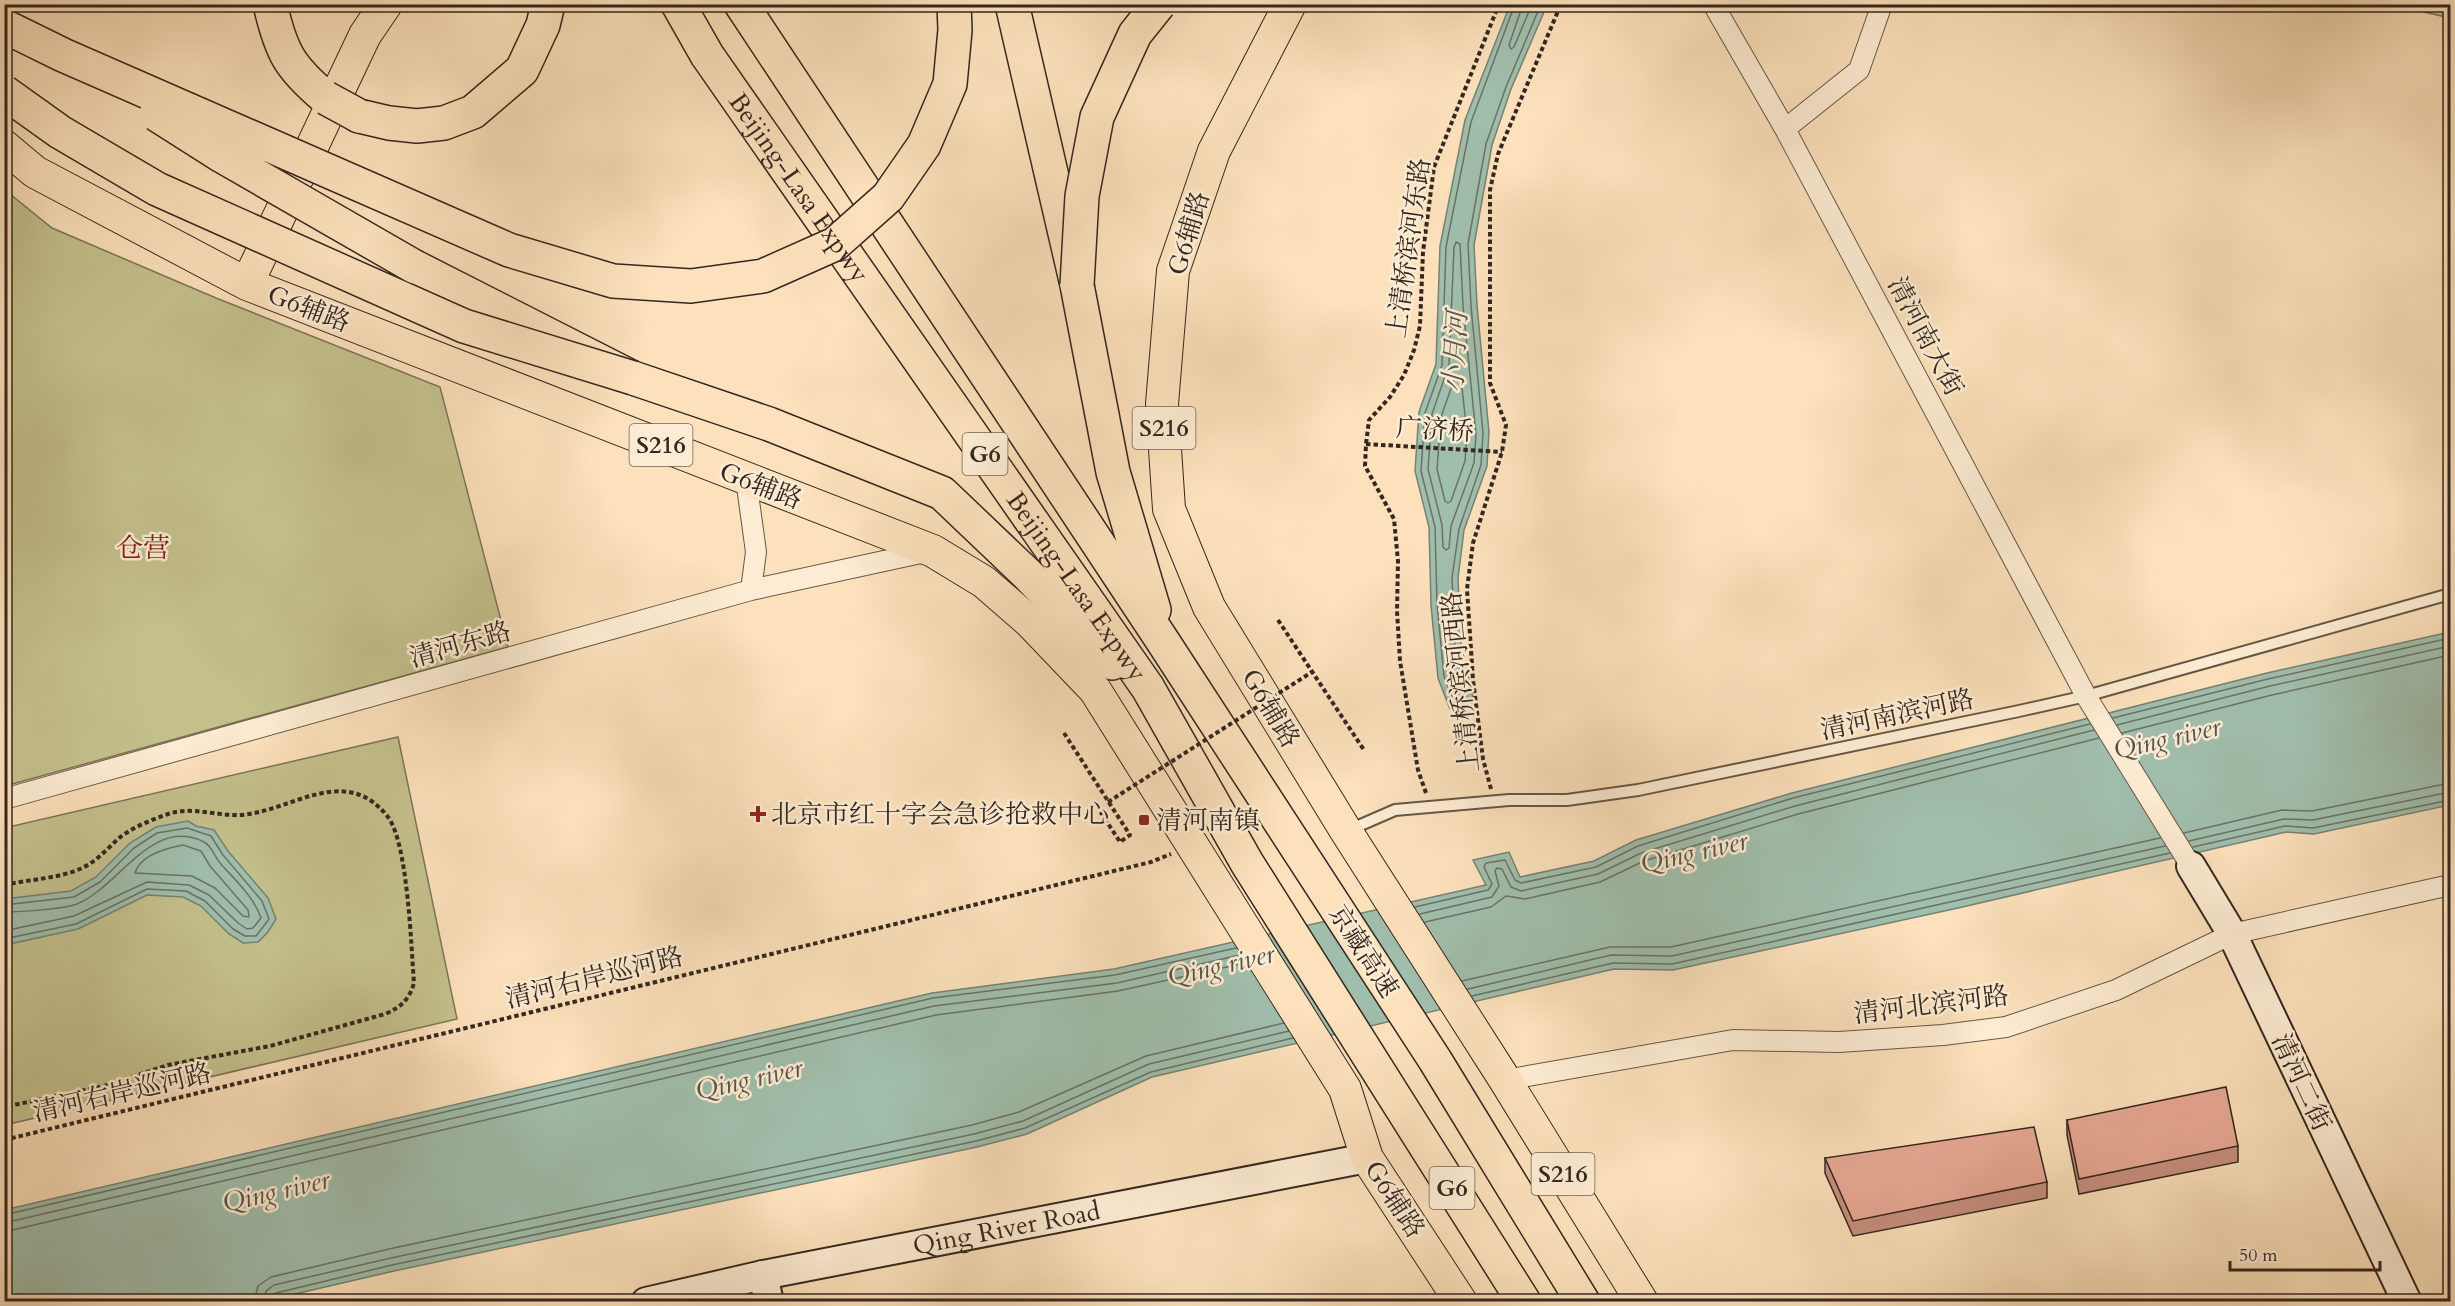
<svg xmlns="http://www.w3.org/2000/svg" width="2455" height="1306" viewBox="0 0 2455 1306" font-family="Cardo,'Noto Serif SC',serif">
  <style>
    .green { fill: #c4c18d; stroke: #7c7456; stroke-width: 1.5 }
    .water { fill: #a0beac; stroke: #758274; stroke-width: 1.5 }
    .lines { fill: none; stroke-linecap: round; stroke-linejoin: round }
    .shore { stroke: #6a7266; stroke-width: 1.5 }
    .lane-casing { stroke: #675646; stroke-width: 14 }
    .street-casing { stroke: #675646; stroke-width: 22 }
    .secondary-casing { stroke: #35271f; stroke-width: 32 }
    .primary-casing { stroke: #35271f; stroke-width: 34 }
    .highway-casing { stroke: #35271f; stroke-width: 36 }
    .path { stroke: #35271f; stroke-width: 4; stroke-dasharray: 4.5 3; stroke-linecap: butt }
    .lane { stroke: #fdecd3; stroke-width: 10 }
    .street { stroke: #fdecd3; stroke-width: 20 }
    .secondary { stroke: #fdecd3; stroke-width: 28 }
    .primary { stroke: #fce1bc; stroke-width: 32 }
    .highway { stroke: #fce1bc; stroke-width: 33 }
    .highway-bridge-casing { stroke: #35271f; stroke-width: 36; stroke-linecap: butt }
    .path-bridge { stroke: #35271f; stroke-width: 4; stroke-dasharray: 4.5 3; stroke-linecap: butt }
    .highway-bridge { stroke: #fce1bc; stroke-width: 33 }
    .wall { fill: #c7907f; stroke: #35271f; stroke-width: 1.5 }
    .building { fill: #e7a894; stroke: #35271f; stroke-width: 1.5 }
    .poi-dot { fill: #8f2418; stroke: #fdecd3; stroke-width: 2 }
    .labels { text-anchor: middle; stroke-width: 5; stroke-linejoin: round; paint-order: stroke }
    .shield { fill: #fdecd3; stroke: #716255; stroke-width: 1.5 }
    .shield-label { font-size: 24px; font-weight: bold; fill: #35271f }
    .street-label { font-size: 26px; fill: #35271f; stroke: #fdecd3 }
    .poi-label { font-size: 26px; fill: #35271f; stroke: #fdecd3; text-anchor: start }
    .water-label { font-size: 27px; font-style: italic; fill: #555449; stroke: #fdecd3 }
    .neighbourhood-label { font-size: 27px; fill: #7a1f14; stroke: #fdecd3 }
  </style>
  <rect width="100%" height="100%" fill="#fce1bc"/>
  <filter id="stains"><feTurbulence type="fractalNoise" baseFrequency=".00333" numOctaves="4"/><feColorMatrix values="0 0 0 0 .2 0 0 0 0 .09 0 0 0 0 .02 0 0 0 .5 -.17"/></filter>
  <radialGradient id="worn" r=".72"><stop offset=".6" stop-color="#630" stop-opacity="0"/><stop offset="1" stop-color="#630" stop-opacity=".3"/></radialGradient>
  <path class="green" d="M2394 5H2450V18Z
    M5 190 52 228 216 298 440 387 508 647 5 786Z
    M398 737 457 1019 5 1125 4 828Z"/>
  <path class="water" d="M1510 5H1547L1511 89 1492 145 1474 245 1477 305 1489 432 1487 466 1464 530 1458 578 1461 645 1474 702 1459 711 1450 709 1438 678 1431 605 1429 527 1415 471 1419 412 1436 364 1440 246 1465 120Z
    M2450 632V805L2314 834 2286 832 1958 908 1673 970 1614 969 1152 1077 1027 1134 977 1147 394 1271 265 1301H5L4 1210 932 993 1114 969 1486 885 1473 860 1509 852 1520 877 1594 861 1636 840 1792 793 2267 673Z
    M188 821 196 826 214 830 228 851 268 898 276 919 268 932 258 942 243 943 229 934 201 906 183 897 147 895 78 929 5 945V899L71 891 96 877 130 843 156 827Z"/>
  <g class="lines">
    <path class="shore" d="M1515 4 1471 122 1446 247 1442 365 1425 413 1421 471 1435 527 1437 604 1444 676 1454 702 1458 704 1467 698 1455 645 1452 578 1459 529 1481 465 1483 433 1471 306 1468 244 1486 144 1506 87 1541 4
      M1523 4 1509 45 1511 49 1514 47 1532 4
      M1456 242 1460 244 1463 306 1476 434 1474 463 1451 526 1449 548 1446 550 1443 547 1442 525 1428 469 1432 414 1449 365 1454 248Z
      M1458 375 1461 378 1467 434 1465 461 1451 501 1448 503 1445 501 1437 469 1441 417 1455 377Z
      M2113 718 2268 679 2450 638
      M2117 725 2270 686 2450 646
      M2122 733 2272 695 2450 655
      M2184 833 2282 810 2312 811 2450 783
      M2189 841 2284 819 2313 820 2450 792
      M183 845 201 851 210 866 248 910 249 917 243 916 215 888 192 876 135 873C140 855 167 848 183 845Z
      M2193 847 2285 826 2313 828 2450 800
      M4 905 74 897 100 882 134 848 157 833 187 828 211 836 223 855 262 901 269 919 256 936H245L233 929 205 901 186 891 147 889 76 924 4 939
      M1415 907 1488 890 1492 884 1484 867 1486 863 1505 860 1515 880 1521 883 1596 867 1638 846 1793 798 2090 724
      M4 912C21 912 63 909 77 904 120 886 152 816 204 842 211 845 215 857 220 863 235 880 254 897 261 918L253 928 247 929 238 923 209 895 189 885 147 882 74 916 4 931
      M1420 914 1492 897 1499 886 1495 871 1497 868 1502 869 1511 887 1521 891 1598 874 1641 853 1795 806 2094 730
      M1425 922 1491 907 1506 896 1525 899 1600 882 1644 861 1798 814 2099 738
      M1462 981 1610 947H1671L2160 838
      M1468 989 1611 955 1672 956 2165 846
      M1472 996 1613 963 1672 964 2170 853
      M4 1215 933 998 1115 975 1236 948
      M4 1223 934 1006 1117 983 1240 955
      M4 1232 936 1015 1118 991 1245 963
      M254 1302 258 1286 271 1277 389 1249 972 1125 1019 1112 1146 1056 1284 1023
      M263 1302 266 1291 274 1285 391 1258 974 1134 1023 1121 1149 1064 1289 1031
      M270 1302 271 1296 276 1293 392 1265 976 1141 1025 1128 1151 1072 1293 1038"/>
    <g class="lane-casing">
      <path id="lane" d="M1349 830 1395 810 1509 800H1567L1638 790 2019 711 2086 696 2450 594"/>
    </g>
    <g class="street-casing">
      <path id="street" d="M1713 4 1785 129 2086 696 2191 866
        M1785 129 1859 70 1882 4
        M746 479 756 552 751 590
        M4 799 751 590 930 551
        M1505 1080 1733 1040 1839 1042 1943 1035 2006 1027 2116 990 2232 934 2450 885"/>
    </g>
    <g class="secondary-casing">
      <g id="secondary">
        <path d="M2191 866 2232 934 2407 1302"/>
        <path d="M763 1275 769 1302"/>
        <path id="s1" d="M646 1302 763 1275 1367 1158"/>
      </g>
    </g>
    <g class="primary-casing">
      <path id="primary" d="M1290 4 1214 151 1173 271 1162 404 1169 509 1209 607 1346 831 1505 1080 1642 1302
        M4 146 35 172 247 284 933 551 984 582 1030 622 1095 690 1345 1089 1367 1158 1461 1302
        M247 284 365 35 386 4"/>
    </g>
    <g class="highway-casing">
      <g id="highway">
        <path d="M270 4C281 52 289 67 326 98"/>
        <path id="s2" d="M678 4 707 55 1148 688 1247 863 1524 1302"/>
        <path d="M741 4 1162 640 1435 1060 1583 1302"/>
        <path d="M1012 4 1077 285 1113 472 1154 610"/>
        <path d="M359 116 389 123 417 126 444 123 473 112 522 70 543 25 548 4"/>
        <path d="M415 267 633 378 769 424 942 493 1027 574 1112 663"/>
      </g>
    </g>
    <path class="path" d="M1366 444 1502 452
      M1278 620 1364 750
      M1064 733 1130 835 1120 842 1098 808
      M1491 789 1483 759 1473 680 1467 589 1473 543 1502 452 1506 425 1490 383V190L1498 154 1561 4
      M1426 793 1418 770 1400 661 1397 611 1398 561 1394 519 1365 466 1366 444 1369 420 1390 397 1404 375 1414 350 1420 326 1423 252 1434 167 1499 4
      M4 885C30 879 60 879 84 867 98 860 108 848 119 838 133 827 151 820 168 814 192 806 216 816 240 815 291 812 345 762 388 817 408 844 411 946 414 983 409 1000 401 1007 385 1014L270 1046 168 1065 104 1086 4 1107
      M4 1140 1151 862 1171 854"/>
    <use href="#lane" class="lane"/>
    <use href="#street" class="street"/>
    <use href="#secondary" class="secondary"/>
    <use href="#primary" class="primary"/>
    <use href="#highway" class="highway"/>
    <g class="highway-bridge-casing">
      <path id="highway-bridge" d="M4 26 63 55 509 250 613 281 691 286 763 276 835 244 888 197 924 145 950 84 955 30 954 4
        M4 92 60 132 157 189 464 326 633 378
        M326 98 359 116
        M156 114 222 156 415 267
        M1077 285 1082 196 1097 117 1135 34 1159 4"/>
    </g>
    <path class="path-bridge" d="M1108 802 1312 672"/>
    <use href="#highway-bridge" class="highway-bridge"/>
  </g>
  <path class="wall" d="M2067 1120 2238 1146V1162L2079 1194 2067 1135Z
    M1825 1158 2047 1182V1198L1853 1236 1825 1173Z"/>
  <path class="building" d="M2226 1087 2238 1146 2079 1179 2067 1120Z
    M2034 1127 2047 1182 1853 1221 1825 1158Z"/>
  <g class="poi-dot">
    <path d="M755 805h6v6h6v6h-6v6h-6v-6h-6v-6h6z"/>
    <rect x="1138" y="814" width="12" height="12" rx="3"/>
  </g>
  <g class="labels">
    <g class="shield">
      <rect x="1132.5" y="407" width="63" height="42" rx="4.5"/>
      <rect x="629.5" y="424" width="63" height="42" rx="4.5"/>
      <rect x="962.5" y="433" width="45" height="42" rx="4.5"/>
      <rect x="1531.5" y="1153" width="63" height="42" rx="4.5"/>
      <rect x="1429.5" y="1167" width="45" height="42" rx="4.5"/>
    </g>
    <g class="shield-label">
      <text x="1164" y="436">S216</text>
      <text x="661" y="453">S216</text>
      <text x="985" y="462">G6</text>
      <text x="1563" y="1182">S216</text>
      <text x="1452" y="1196">G6</text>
    </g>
    <g class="street-label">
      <text dy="9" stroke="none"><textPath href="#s2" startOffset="220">Beijing-Lasa Expwy</textPath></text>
      <text transform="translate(1188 233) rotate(-73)" y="9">G6辅路</text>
      <text transform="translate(1408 248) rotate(-82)" y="9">上清桥滨河东路</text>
      <text transform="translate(309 308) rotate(21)" y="9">G6辅路</text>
      <text transform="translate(1926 336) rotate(62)" y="9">清河南大街</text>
      <text transform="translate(1435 429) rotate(3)" y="9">广济桥</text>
      <text transform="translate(761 485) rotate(21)" y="9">G6辅路</text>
      <text dy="9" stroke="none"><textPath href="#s2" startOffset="706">Beijing-Lasa Expwy</textPath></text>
      <text transform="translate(460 644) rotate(-16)" y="9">清河东路</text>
      <text transform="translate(1460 682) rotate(-96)" y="9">上清桥滨河西路</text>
      <text transform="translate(1271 708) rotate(59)" y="9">G6辅路</text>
      <text transform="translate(1897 714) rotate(-12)" y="9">清河南滨河路</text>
      <text transform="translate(1364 951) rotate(57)" y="9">京藏高速</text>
      <text transform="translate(594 977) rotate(-14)" y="9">清河右岸巡河路</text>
      <text transform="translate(1931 1004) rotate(-7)" y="9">清河北滨河路</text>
      <text transform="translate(2302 1082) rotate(65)" y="9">清河二街</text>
      <text transform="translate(122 1092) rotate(-13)" y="9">清河右岸巡河路</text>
      <text transform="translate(1395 1199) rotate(57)" y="9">G6辅路</text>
      <text dy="9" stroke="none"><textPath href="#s1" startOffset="368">Qing River Road</textPath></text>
    </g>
    <g class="poi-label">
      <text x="771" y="823">北京市红十字会急诊抢救中心</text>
      <text x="1156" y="829">清河南镇</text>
    </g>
    <g class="water-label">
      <text transform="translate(1455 352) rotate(-87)" y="9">小月河</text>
      <text transform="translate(2167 738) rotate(-13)" y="9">Qing river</text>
      <text transform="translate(1694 852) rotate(-13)" y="9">Qing river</text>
      <text transform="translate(1221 965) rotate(-13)" y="9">Qing river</text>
      <text transform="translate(749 1079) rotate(-13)" y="9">Qing river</text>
      <text transform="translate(276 1191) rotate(-13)" y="9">Qing river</text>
    </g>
    <g class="neighbourhood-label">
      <text x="143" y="557">仓营</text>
    </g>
  </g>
  <rect width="2455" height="1306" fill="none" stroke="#fce1bc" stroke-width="24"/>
  <rect x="6" y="6" width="2443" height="1294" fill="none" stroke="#35271f" stroke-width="3"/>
  <rect x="12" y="12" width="2431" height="1282" fill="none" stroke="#35271f" stroke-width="1.5"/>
  <path d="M2230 1261v9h150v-9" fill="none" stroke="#35271f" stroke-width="3"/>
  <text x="2239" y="1261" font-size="18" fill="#35271f" stroke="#fdecd3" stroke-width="4.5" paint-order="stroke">50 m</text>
  <rect width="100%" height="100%" filter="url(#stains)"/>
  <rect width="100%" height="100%" fill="url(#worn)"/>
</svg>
